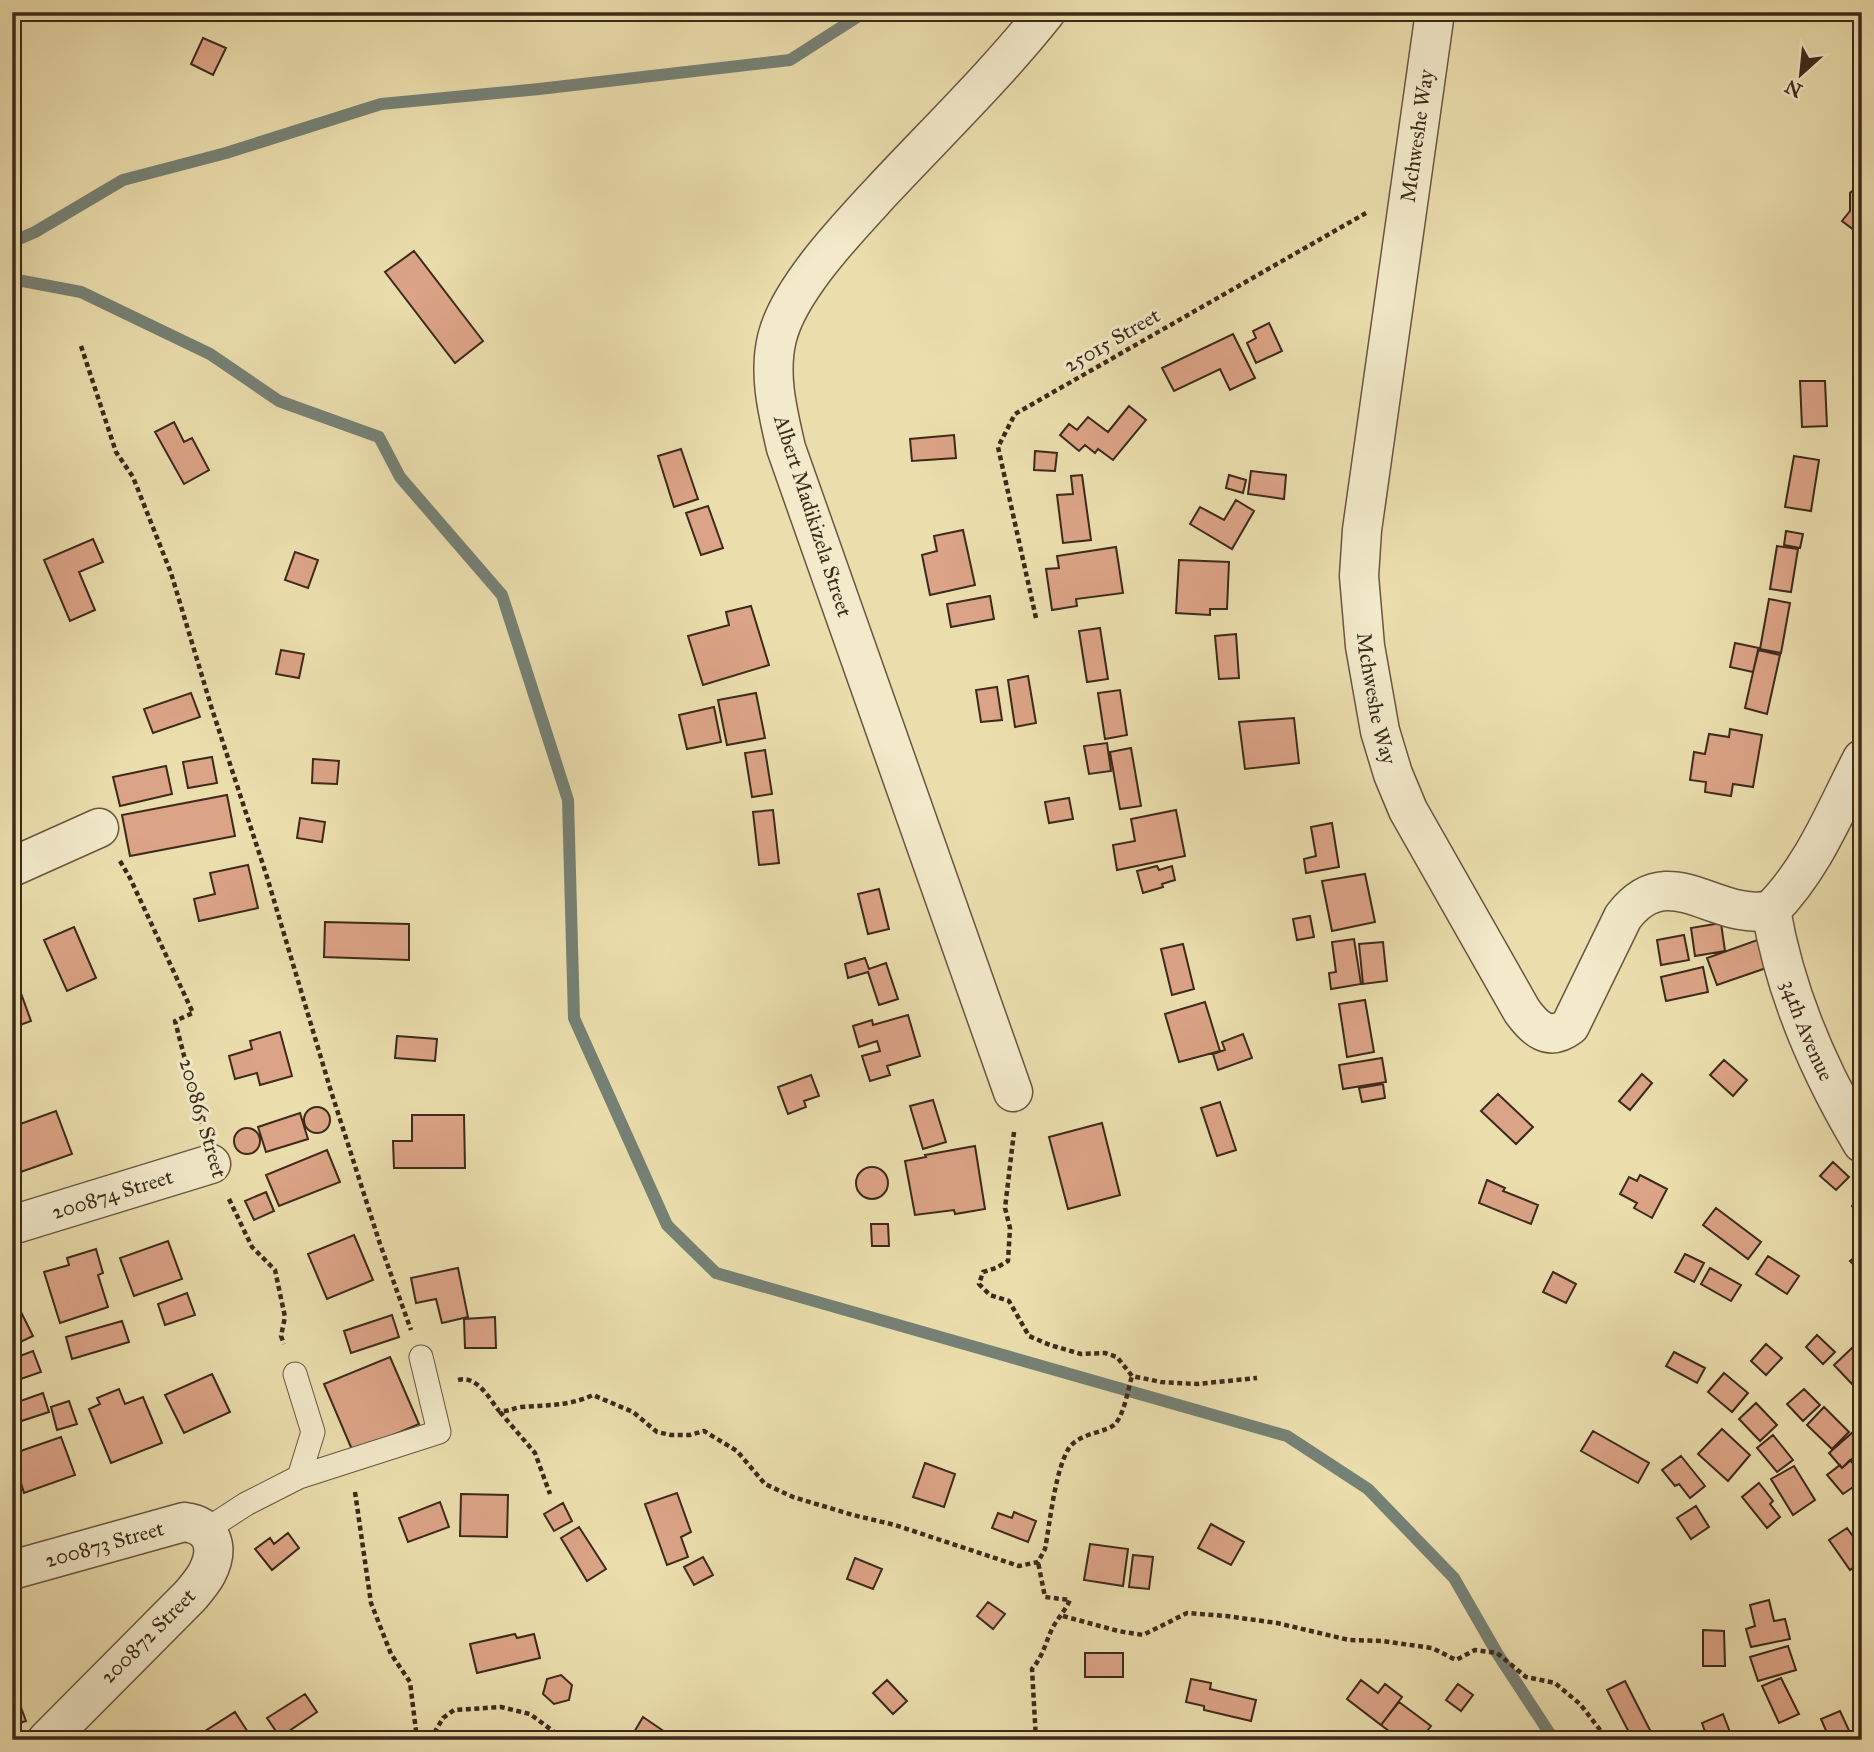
<svg xmlns="http://www.w3.org/2000/svg" width="1874" height="1752" viewBox="0 0 1874 1752" font-family="'IM FELL Great Primer',serif">
  <style>
    .lines { fill: none; stroke-linecap: round; stroke-linejoin: round }
    .stream { stroke: #768176; stroke-width: 12 }
    .building { fill: #dca486; stroke: #3e291a; stroke-width: 2 }
    .service-casing { stroke: #69563f; stroke-width: 25 }
    .minor-casing { stroke: #69563f; stroke-width: 41 }
    .path { stroke: #3e291a; stroke-width: 4.5; stroke-dasharray: 5 3.5; stroke-linecap: butt }
    .service { stroke: #f2eaca; stroke-width: 23 }
    .minor { stroke: #f2eaca; stroke-width: 38 }
    .labels { text-anchor: middle; stroke-width: 6; stroke-linejoin: round; paint-order: stroke }
    .street-label { font-size: 21px; fill: #3e291a; stroke: #f2eaca }
  </style>
  <rect width="100%" height="100%" fill="#ebdead"/>
  <filter id="stains"><feTurbulence type="fractalNoise" baseFrequency=".00286" numOctaves="4"/><feColorMatrix values="0 0 0 0 .2 0 0 0 0 .09 0 0 0 0 .02 0 0 0 .5 -.17"/></filter>
  <radialGradient id="worn" r=".72"><stop offset=".6" stop-color="#630" stop-opacity="0"/><stop offset="1" stop-color="#630" stop-opacity=".3"/></radialGradient>
  <g class="lines">
    <path class="stream" d="M12 242 35 232 123 180 226 153 381 104 539 89 790 60 865 12
      M12 279 81 292 210 354 279 401 379 437 400 477 502 595 568 800 574 1018 667 1225 716 1273 1287 1436 1368 1489 1454 1578 1497 1653 1554 1740"/>
  </g>
  <path class="building" d="M203 38 226 48 213 75 191 64Z
    M1862 182V228L1858 233 1842 221 1850 211V193Z
    M414 251 483 341 455 363 385 272Z
    M1269 323 1282 351 1256 363 1247 343 1256 338 1253 331Z
    M1233 334 1255 378 1230 390 1220 369 1174 391 1162 368Z
    M1800 381H1825L1827 426 1802 427Z
    M1129 406 1146 420 1113 460 1098 449 1095 453 1085 445 1079 451 1060 435 1069 424 1077 430 1088 417 1108 432Z
    M174 422 184 442 192 438 209 470 184 484 155 432Z
    M954 435 956 458 912 461 910 439Z
    M681 449 698 499 674 507 658 456Z
    M1035 451 1057 453 1055 471 1034 470Z
    M1794 456 1819 460 1811 511 1785 507Z
    M1251 471 1286 475 1284 499 1248 494Z
    M1082 475 1091 540 1063 543 1057 495 1073 494 1071 476Z
    M1229 475 1246 480 1243 493 1226 488Z
    M1236 500 1254 511 1232 549 1190 524 1200 507 1224 520Z
    M708 506 723 548 701 555 686 513Z
    M963 530 975 585 930 595 922 555 937 551 934 536Z
    M1786 531 1803 534 1800 548 1784 545Z
    M93 539 103 562 79 572 95 610 70 621 44 560Z
    M1777 546 1798 549 1791 592 1770 589Z
    M1116 547 1123 593 1076 599 1077 606 1052 610 1046 569 1059 568 1057 556Z
    M295 552 318 560 308 588 285 580Z
    M1179 560 1229 562 1227 609H1210V615L1176 613Z
    M990 596 994 619 951 627 947 604Z
    M1769 599 1790 603 1781 653 1760 649Z
    M751 606 769 665 703 685 688 636 729 625 726 612Z
    M1100 628 1108 679 1087 682 1079 631Z
    M1236 634 1239 678 1219 679 1215 636Z
    M1735 643 1759 648 1753 672 1730 667Z
    M281 650 304 654 299 678 276 674Z
    M1758 650 1780 655 1767 714 1745 708Z
    M1028 676 1036 723 1015 727 1008 680Z
    M997 687 1002 720 981 722 976 690Z
    M1120 690 1127 735 1105 739 1098 693Z
    M191 693 200 717 153 733 144 709Z
    M756 693 765 738 727 745 718 700Z
    M714 707 721 742 687 749 679 715Z
    M1294 718 1299 763 1245 769 1239 722Z
    M1730 729 1762 735 1753 787 1733 784 1731 796 1705 792 1706 782 1690 780 1694 752 1705 754 1709 734 1729 737Z
    M1107 743 1111 771 1089 774 1084 746Z
    M1131 748 1141 806 1120 809 1110 752Z
    M765 750 772 794 752 797 745 753Z
    M212 757 217 783 188 788 183 762Z
    M313 759 339 761 337 784 312 783Z
    M166 766 172 794 120 806 113 777Z
    M227 795 235 836 130 856 122 815Z
    M1069 798 1073 819 1049 823 1045 802Z
    M773 810 779 863 759 865 753 812Z
    M1176 810 1185 856 1117 870 1113 845 1135 841 1131 819Z
    M300 818 325 822 322 842 297 838Z
    M1332 823 1339 867 1306 873 1304 859 1316 856 1311 827Z
    M248 865 258 908 199 921 194 899 215 894 210 873Z
    M1157 866 1159 870 1172 866 1175 880 1162 884 1163 887 1143 893 1137 871Z
    M1365 874 1375 922 1332 931 1322 881Z
    M879 889 889 929 868 934 858 894Z
    M1310 916 1314 937 1297 940 1293 919Z
    M325 922 409 924V960L324 957Z
    M1721 923 1725 951 1695 956 1691 928Z
    M74 927 96 978 67 991 44 940Z
    M1684 935 1689 960 1661 965 1657 940Z
    M1763 938 1772 966 1717 985 1707 958Z
    M1354 939 1361 984 1331 989 1329 973 1336 972 1332 942Z
    M1383 942 1387 981 1363 984 1359 944Z
    M1183 944 1194 989 1172 995 1161 949Z
    M865 958 869 969 886 963 898 999 879 1005 868 972 848 978 845 964Z
    M1703 967 1708 992 1666 1001 1661 977Z
    M14 974 31 1021 12 1028V975Z
    M1365 1000 1374 1052 1347 1057 1339 1004Z
    M1205 1002 1220 1051 1179 1062 1165 1014Z
    M908 1015 920 1056 887 1066 890 1075 870 1081 862 1056 880 1051 877 1041 859 1047 853 1026 872 1020 873 1025Z
    M280 1032 292 1076 260 1085 257 1073 235 1079 229 1056 252 1049 250 1041Z
    M1243 1034 1252 1058 1218 1070 1213 1054 1225 1050 1222 1042Z
    M397 1036 437 1039 435 1061 395 1058Z
    M1382 1058 1386 1082 1343 1089 1339 1065Z
    M1724 1060 1747 1080 1733 1096 1710 1075Z
    M1642 1074 1652 1083 1630 1110 1619 1101Z
    M811 1075 819 1096 804 1101 806 1107 788 1114 778 1087Z
    M1383 1084 1385 1098 1362 1102 1359 1088Z
    M1498 1094 1533 1127 1516 1144 1481 1111Z
    M933 1100 946 1142 923 1149 910 1106Z
    M1220 1102 1236 1150 1217 1156 1201 1108Z
    M304 1120a13 13 0 1 1 26 0a13 13 0 1 1-26 0Z
    M56 1111 72 1154 12 1175V1127Z
    M300 1113 308 1139 266 1152 258 1127Z
    M412 1115H464L465 1168H394L393 1141H412Z
    M1102 1123 1120 1195 1068 1209 1049 1137Z
    M234 1141a13 13 0 1 1 26 0a13 13 0 1 1-26 0Z
    M975 1146 985 1209 955 1214 954 1210 915 1215 905 1161 926 1157 925 1155Z
    M327 1150 340 1182 279 1206 266 1175Z
    M1833 1162 1849 1177 1836 1190 1820 1176Z
    M856 1183a16 16 0 1 1 32 0a16 16 0 1 1-32 0Z
    M1640 1175 1667 1189 1652 1218 1634 1208 1637 1203 1620 1194 1629 1177 1637 1181Z
    M1487 1180 1505 1188 1503 1191 1538 1205 1531 1224 1479 1203Z
    M266 1192 274 1211 254 1220 245 1201Z
    M1862 1199V1219L1852 1206Z
    M1716 1208 1761 1242 1748 1259 1703 1225Z
    M871 1224H888L889 1246H872Z
    M354 1235 373 1280 327 1299 308 1254Z
    M168 1241 182 1279 134 1296 120 1258Z
    M96 1249 103 1273 98 1275 108 1307 60 1323 44 1272 69 1265 67 1258Z
    M1862 1251V1273L1850 1261Z
    M1685 1254 1704 1263 1694 1282 1675 1272Z
    M1768 1256 1799 1276 1787 1294 1756 1274Z
    M458 1268 468 1317 442 1323 436 1299 416 1303 411 1278Z
    M1710 1268 1741 1285 1731 1301 1701 1284Z
    M1553 1272 1576 1284 1566 1303 1543 1292Z
    M187 1293 195 1315 165 1325 158 1304Z
    M12 1294 33 1336 12 1346Z
    M392 1315 399 1337 351 1353 344 1331Z
    M495 1317 496 1348H465L464 1319Z
    M122 1321 129 1342 72 1359 66 1337Z
    M1817 1335 1835 1352 1823 1364 1806 1347Z
    M1766 1344 1782 1358 1766 1375 1751 1361Z
    M1852 1348 1862 1358V1375L1852 1384 1834 1365Z
    M33 1351 41 1372 12 1382V1359Z
    M1674 1352 1705 1368 1697 1383 1666 1366Z
    M390 1357 419 1424 353 1452 324 1384Z
    M1724 1373 1748 1393 1732 1412 1708 1392Z
    M212 1374 230 1412 184 1433 165 1395Z
    M119 1389 125 1404 143 1397 162 1443 111 1463 89 1409 100 1404 97 1398Z
    M1804 1389 1820 1405 1803 1421 1787 1404Z
    M43 1393 49 1412 12 1424V1404Z
    M69 1401 77 1424 57 1430 51 1407Z
    M1756 1403 1777 1425 1760 1441 1739 1419Z
    M1824 1407 1849 1432 1832 1449 1807 1425Z
    M1722 1429 1750 1455 1728 1481 1698 1454Z
    M1593 1431 1649 1463 1638 1483 1581 1451Z
    M1853 1432 1862 1442V1450L1842 1468 1829 1453Z
    M1773 1435 1793 1460 1777 1472 1757 1448Z
    M61 1437 75 1475 24 1493 12 1454Z
    M1681 1456 1705 1486 1690 1498 1679 1484 1675 1486 1662 1470Z
    M1850 1460 1862 1475V1481L1843 1494 1827 1475 1840 1465 1842 1468Z
    M925 1463 955 1474 944 1507 913 1497Z
    M1794 1466 1815 1500 1793 1515 1771 1479Z
    M1759 1483 1773 1501 1770 1504 1780 1517 1767 1528 1742 1497Z
    M677 1493 691 1532 681 1537 688 1557 667 1565 645 1504Z
    M461 1494 508 1495 507 1537 460 1536Z
    M440 1502 449 1527 408 1542 399 1518Z
    M563 1503 572 1521 554 1531 544 1514Z
    M1862 1504V1520L1854 1510Z
    M1696 1506 1709 1527 1691 1539 1677 1518Z
    M1014 1512 1036 1521 1028 1542 992 1528 998 1513 1012 1518Z
    M1211 1524 1244 1542 1231 1565 1198 1548Z
    M579 1527 606 1569 587 1581 561 1538Z
    M1847 1528 1862 1549V1561L1850 1570 1829 1540Z
    M288 1533 299 1548 272 1570 255 1549 270 1538 274 1544Z
    M1090 1544 1128 1549 1123 1586 1084 1580Z
    M1133 1555 1153 1557 1149 1589 1129 1587Z
    M703 1557 713 1575 694 1585 684 1567Z
    M855 1558 882 1569 873 1589 847 1579Z
    M1769 1600 1774 1621 1785 1619 1790 1639 1751 1647 1746 1629 1755 1626 1750 1605Z
    M988 1602 1005 1614 993 1629 977 1616Z
    M1703 1630 1724 1631 1725 1666H1703Z
    M1862 1633V1648L1855 1639Z
    M515 1634 517 1638 534 1634 540 1658 477 1673 470 1644Z
    M1788 1646 1796 1670 1758 1681 1750 1657Z
    M1085 1653H1123V1677H1085Z
    M561 1675 572 1685 569 1700 554 1704 543 1694 547 1679Z
    M1781 1678 1799 1714 1779 1723 1762 1686Z
    M1191 1679 1211 1683 1210 1689 1256 1700 1251 1721 1204 1710V1706L1186 1702Z
    M887 1680 907 1701 893 1714 873 1693Z
    M1361 1680 1378 1693 1385 1684 1402 1697 1381 1725 1347 1699Z
    M1625 1681 1653 1736 1644 1740H1633L1607 1690Z
    M12 1683 26 1721 16 1724 18 1731 12 1733Z
    M1458 1684 1473 1695 1461 1711 1446 1700Z
    M305 1694 317 1712 280 1737 267 1718Z
    M1399 1702 1431 1726 1420 1740H1401L1381 1725Z
    M1840 1711 1852 1737 1846 1740H1830L1821 1719Z
    M235 1712 253 1740H191Z
    M1723 1714 1733 1740H1708L1702 1723Z
    M643 1717 665 1732 660 1740 630 1739Z"/>
  <g class="lines">
    <g class="service-casing">
      <path id="service" d="M295 1374 313 1432 299 1477
        M206 1530 246 1504 299 1477 439 1432 421 1357"/>
    </g>
    <g class="minor-casing">
      <g id="minor">
        <path id="s1" d="M1435 12 1362 530 1359 576 1365 646 1380 731 1393 774 1408 810 1522 1011C1535 1029 1549 1042 1570 1026L1623 917C1669 856 1716 923 1771 910"/>
        <path d="M12 867 99 828"/>
        <path id="s2" d="M1771 910C1785 992 1819 1071 1862 1143"/>
        <path d="M1771 910C1813 868 1835 811 1862 759"/>
        <path d="M1013 1092 786 448C778 413 768 375 777 338 789 289 847 229 881 192 936 133 996 75 1046 12"/>
        <path id="s3" d="M12 1225 211 1164"/>
        <path id="s4" d="M12 1570 184 1522C213 1525 220 1548 207 1573 203 1581 196 1589 190 1596L47 1740"/>
      </g>
    </g>
    <path class="path" d="M81 346 116 452 133 477 171 573 211 706 267 877 330 1088 380 1244 411 1330
      M1036 618 998 447 1015 414 1366 213
      M120 861 130 878 193 1013 175 1021 202 1125
      M1014 1132 1005 1208 1010 1228 1008 1261 996 1268 983 1272 979 1284 990 1295 1009 1301 1029 1336 1050 1345 1081 1354 1105 1353 1117 1357 1132 1376 1161 1382 1197 1384 1257 1378
      M229 1199 252 1247 275 1270 285 1317 281 1336 284 1344
      M458 1380C477 1375 489 1398 499 1411 508 1412 513 1408 521 1407 546 1405 570 1406 593 1395L633 1412 657 1432 671 1435H690L704 1431 737 1451 765 1484 793 1497 853 1515 895 1525 1019 1566 1038 1562 1045 1549C1050 1523 1055 1470 1069 1448 1080 1432 1108 1433 1116 1423 1125 1411 1128 1389 1132 1376
      M500 1412 535 1453 550 1494
      M355 1492 371 1603 391 1654 410 1682 416 1731 420 1740
      M1063 1616 1118 1631 1143 1635 1187 1613 1226 1616 1277 1623 1349 1640 1382 1641 1432 1648 1456 1660 1475 1650 1497 1653 1526 1677 1555 1683 1580 1704 1608 1740
      M430 1740 443 1718 454 1710 501 1707 530 1714 565 1740
      M1036 1740 1032 1669C1043 1656 1045 1644 1052 1629 1057 1619 1065 1611 1070 1600L1045 1597 1038 1562"/>
    <use href="#service" class="service"/>
    <use href="#minor" class="minor"/>
  </g>
  <g class="labels">
    <g class="street-label">
      <text transform="translate(1417 136) rotate(-82)" y="7">Mchweshe Way</text>
      <text transform="translate(1112 340) rotate(-30)" y="7">25015 Street</text>
      <text transform="translate(813 516) rotate(72)" y="7">Albert Madikizela Street</text>
      <text dy="7" stroke="none"><textPath href="#s1" startOffset="693">Mchweshe Way</textPath></text>
      <text dy="7" stroke="none"><textPath href="#s2" startOffset="126">34th Avenue</textPath></text>
      <text transform="translate(203 1118) rotate(74)" y="7">200865 Street</text>
      <text dy="7" stroke="none"><textPath href="#s3" startOffset="105">200874 Street</textPath></text>
      <text dy="7" stroke="none"><textPath href="#s4" startOffset="96">200873 Street</textPath></text>
      <text transform="translate(148 1636) rotate(-45)" y="7">200872 Street</text>
    </g>
  </g>
  <rect width="1874" height="1752" fill="none" stroke="#ebdead" stroke-width="42"/>
  <rect x="14" y="14" width="1846" height="1724" fill="none" stroke="#3e291a" stroke-width="3.5"/>
  <rect x="21" y="21" width="1832" height="1710" fill="none" stroke="#3e291a" stroke-width="2"/>
  <g transform="translate(1801 74) rotate(207)" stroke="#f2eaca" stroke-width="5" paint-order="stroke">
  <path d="M0-5L12 26L0 18L-12 26Z" fill="#3e291a"/>
  <text y="-10" font-size="19" font-weight="bold" text-anchor="middle" fill="#3e291a">N</text>
  </g>
  <rect width="100%" height="100%" filter="url(#stains)"/>
  <rect width="100%" height="100%" fill="url(#worn)"/>
</svg>
